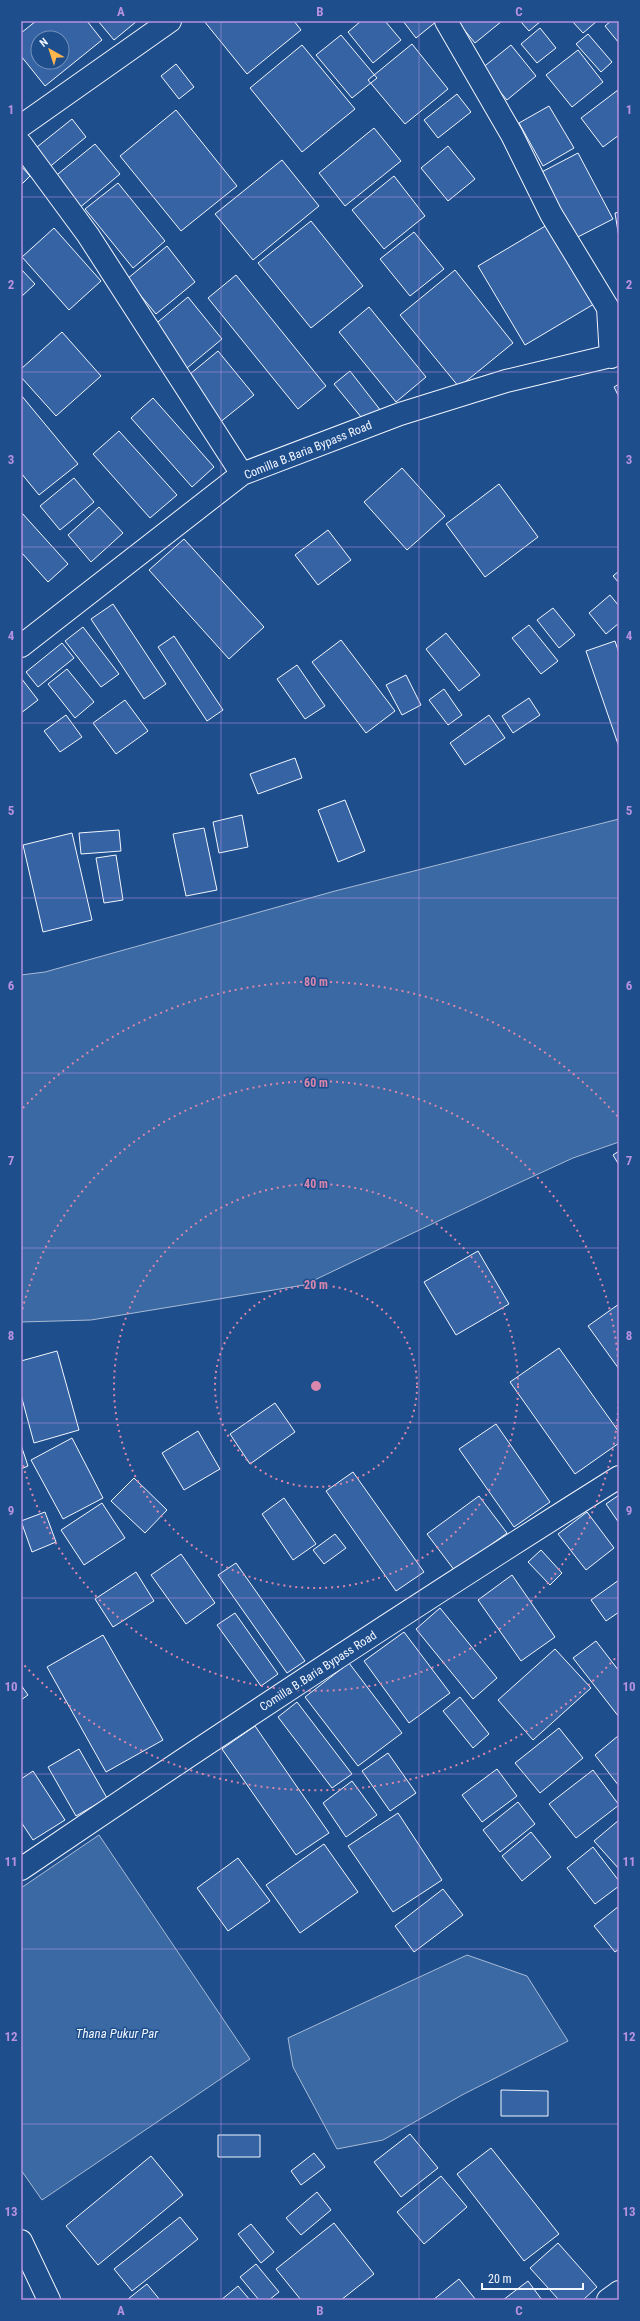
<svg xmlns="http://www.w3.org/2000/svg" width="640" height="2321" viewBox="0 0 640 2321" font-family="'Roboto Condensed',sans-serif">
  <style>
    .water { fill: #3b69a3; stroke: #a8bbd7 }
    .building { fill: #3563a3; stroke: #f2f6ff; fill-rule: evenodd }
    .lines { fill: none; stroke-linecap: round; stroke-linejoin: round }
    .minor-casing { stroke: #f2f6ff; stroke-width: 24 }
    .secondary-casing { stroke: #f2f6ff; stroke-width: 24 }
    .minor { stroke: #1f4e8c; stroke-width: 22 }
    .secondary { stroke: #1f4e8c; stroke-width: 22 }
    .grid { fill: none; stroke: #b691df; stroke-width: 1; stroke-opacity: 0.55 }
    .ring { fill: none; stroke: #da87ad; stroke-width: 2; stroke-dasharray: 2 4 }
    .labels { text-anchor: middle; stroke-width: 3; stroke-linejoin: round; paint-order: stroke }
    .street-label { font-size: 12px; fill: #f2f6ff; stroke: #1f4e8c }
    .water-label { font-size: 13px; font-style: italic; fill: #f2f6ff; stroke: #1f4e8c }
    .centre { fill: #da87ad; stroke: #1f4e8c; stroke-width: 2 }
    .ring-label { font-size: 12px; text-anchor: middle; font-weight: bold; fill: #da87ad; stroke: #1f4e8c; stroke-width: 3; stroke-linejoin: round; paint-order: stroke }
    .neatline { fill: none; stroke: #b691df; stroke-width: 1.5 }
    .grid-label { font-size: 13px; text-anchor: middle; font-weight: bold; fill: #b691df }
  </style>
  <rect width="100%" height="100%" fill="#1f4e8c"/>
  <path class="water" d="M619 819V1142L573 1158 499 1192 304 1285 91 1320 21 1322V975L45 972 335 891Z
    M99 1835 250 2059 42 2200 21 2170V1888Z
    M467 1955 527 1976 568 2041 462 2095 383 2140 337 2149 293 2067 288 2038Z"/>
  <path class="building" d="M36 21H87L102 40 45 86 21 56V33ZM38 38H62V62H38Z
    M98 21H137L114 40Z
    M204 21H294L301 30 247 74Z
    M361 21H385L401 40 373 63 348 32Z
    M403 21H437L416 38Z
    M457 21H502L475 43Z
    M523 21H541L529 31 521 22Z
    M572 21H597L583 33Z
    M611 21H619V43L605 26Z
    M540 28 556 48 537 63 521 44Z
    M588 34 612 62 601 72 576 44Z
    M341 35 377 78 352 98 316 55Z
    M412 44 448 89 405 124 368 80Z
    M302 45 355 109 302 152 250 88Z
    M511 45 536 76 507 100 481 69Z
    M578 50 603 82 572 107 546 75Z
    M176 64 194 87 179 99 161 76Z
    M618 90 619 135 603 147 581 118Z
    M457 94 471 112 438 138 424 120Z
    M549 106 574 148 543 166 519 123Z
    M176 110 237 186 181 231 120 156Z
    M72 119 86 137 47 169 32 151Z
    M374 128 401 161 345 206 319 173Z
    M95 144 120 174 78 209 53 178Z
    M448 146 475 179 448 201 421 168Z
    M578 153 613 219 570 241 536 175Z
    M282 160 319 206 253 260 215 214Z
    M21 166 30 176 21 185Z
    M394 176 425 216 384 249 352 210Z
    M118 183 165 241 133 268 85 209Z
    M619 212V238L615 213Z
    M311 221 363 286 311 328 258 263Z
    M552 222 599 301 525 345 478 266Z
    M54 228 101 281 69 310 22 257Z
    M414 232 444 269 410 296 380 259Z
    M167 246 195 282 156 314 127 279Z
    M21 269 35 284 21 297Z
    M455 270 513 343 459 387 400 315Z
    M236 275 326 386 298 409 208 298Z
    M188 297 222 339 187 368 153 326Z
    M369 307 426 377 396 402 339 332Z
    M62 332 101 376 56 416 21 377V369Z
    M218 351 254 395 219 423 184 379Z
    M350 371 381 411 366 423 334 384Z
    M619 384V397L614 387Z
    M21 395 78 464 39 495 21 473Z
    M153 398 214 467 192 487 131 418Z
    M119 431 177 495 150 518 93 454Z
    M402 468 445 516 407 550 364 502Z
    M74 478 94 502 60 530 40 506Z
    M499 484 538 537 485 577 446 524Z
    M99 507 123 533 91 562 68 535Z
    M21 512 68 564 48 582 21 552Z
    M328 530 351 560 318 585 295 555Z
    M184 539 264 627 229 659 149 570Z
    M619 571V583L613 576Z
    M610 595 619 606V623L606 634 589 613Z
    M113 604 166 684 144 699 91 619Z
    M553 608 575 635 559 648 537 620Z
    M529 625 558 661 541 674 512 638Z
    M83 627 119 674 101 687 65 641Z
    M446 633 480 675 459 691 426 649Z
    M174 636 223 710 207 721 158 647Z
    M341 640 395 711 366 733 312 662Z
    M615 641 619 653V747L586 651Z
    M62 643 74 658 38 687 26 672Z
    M297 665 325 706 305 719 277 679Z
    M67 669 94 702 75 718 48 684Z
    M406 675 421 705 402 715 386 685Z
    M21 678 38 700 21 713Z
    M444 689 462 715 448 725 429 700Z
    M529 698 540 715 513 733 502 716Z
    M125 700 148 731 116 754 93 723Z
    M66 715 82 737 60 752 44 731Z
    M489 715 505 738 465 765 450 743Z
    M295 758 302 778 258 794 250 774Z
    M345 800 365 851 338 862 318 810Z
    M242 815 248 847 219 853 213 822Z
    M204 828 217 890 186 896 173 834Z
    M119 830 121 851 81 854 79 833Z
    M72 833 92 920 43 932 23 845Z
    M116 855 123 900 104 903 96 858Z
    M619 1151V1165L613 1155Z
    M478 1251 509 1304 456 1335 424 1282Z
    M619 1304V1369L588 1326Z
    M559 1348 619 1432V1443L575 1474 510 1382Z
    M57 1351 79 1430 34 1443 21 1395V1361Z
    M275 1403 295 1432 250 1464 230 1434Z
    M496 1424 550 1502 514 1527 459 1449Z
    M198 1431 220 1469 184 1490 162 1453Z
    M72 1438 103 1498 63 1519 31 1460Z
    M21 1445 28 1466 21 1469Z
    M353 1472 424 1572 396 1591 326 1491Z
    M134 1478 167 1510 145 1533 111 1501Z
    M619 1495V1523L606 1504Z
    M479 1496 507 1533 455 1571 427 1534Z
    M284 1498 316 1544 293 1560 262 1514Z
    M102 1503 125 1538 84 1565 61 1530Z
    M45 1512 56 1542 32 1552 21 1521Z
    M587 1512 614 1548 586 1570 558 1534Z
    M335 1534 346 1548 324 1564 313 1550Z
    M541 1550 562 1573 550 1585 528 1562Z
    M181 1554 215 1603 186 1624 151 1575Z
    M236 1563 305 1661 287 1673 218 1575Z
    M136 1572 154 1601 113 1627 95 1599Z
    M512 1575 555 1637 521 1661 478 1600Z
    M619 1580V1612L606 1621 591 1600Z
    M440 1608 497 1678 473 1699 416 1629Z
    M235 1613 278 1674 261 1686 217 1625Z
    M404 1632 450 1693 409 1723 364 1661Z
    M103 1635 163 1740 106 1772 47 1667Z
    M596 1641 619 1671V1717L573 1658Z
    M555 1649 591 1688 533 1740 498 1700Z
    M349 1663 402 1733 358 1766 305 1697Z
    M21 1685 28 1695 21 1700Z
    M460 1697 489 1734 473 1748 443 1711Z
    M297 1702 352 1774 332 1788 278 1717Z
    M255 1726 329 1833 296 1855 222 1749Z
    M559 1728 583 1758 540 1793 515 1763Z
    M618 1736 619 1738V1786L595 1755Z
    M79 1749 107 1798 76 1816 48 1767Z
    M388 1753 416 1793 390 1811 362 1771Z
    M497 1769 517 1796 482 1822 462 1795Z
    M593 1770 619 1805 576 1838 549 1804Z
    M33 1771 65 1820 33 1840 21 1822V1779Z
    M352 1781 377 1815 346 1837 323 1803Z
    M518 1802 535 1824 500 1852 483 1830Z
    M398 1813 442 1880 393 1912 348 1846Z
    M619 1820V1869L594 1841Z
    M531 1832 551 1857 522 1881 502 1856Z
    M324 1844 358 1892 300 1933 266 1885Z
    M593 1847 619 1881V1886L595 1904 567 1868Z
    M238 1858 270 1901 228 1931 197 1888Z
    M443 1889 463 1915 414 1952 395 1926Z
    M619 1906V1949L615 1952 594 1926Z
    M501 2090 548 2091V2116H501Z
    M410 2134 438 2168 401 2197 374 2162Z
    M218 2135H260V2157H218Z
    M491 2148 559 2234 524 2261 457 2174Z
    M314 2153 325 2167 301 2185 291 2171Z
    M151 2156 183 2195 98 2265 66 2226Z
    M441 2176 467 2207 424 2244 397 2212Z
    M317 2192 331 2210 301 2235 286 2218Z
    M180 2217 198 2239 132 2291 114 2269Z
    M334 2223 374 2274 341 2300H301L276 2269Z
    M251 2224 274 2252 261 2263 238 2234Z
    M558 2243 597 2287 583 2300H559L530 2268Z
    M256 2264 279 2292 269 2300H259L240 2277Z
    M459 2279 476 2300H433Z
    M528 2281 542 2300H503Z
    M147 2284 160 2300H129L128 2299Z
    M238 2286 250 2300H221Z"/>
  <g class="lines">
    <g class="minor-casing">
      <path id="minor" d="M446 21 512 135 551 214 608 308 611 357
        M21 126 170 21
        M21 144 88 235 242 474
        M21 646 242 474 400 414 506 381 619 354
        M21 1869C218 1735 417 1604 619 1477
        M21 2241 49 2300"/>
    </g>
    <g class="secondary-casing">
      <path id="secondary" d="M608 2300 619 2292"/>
    </g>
    <use href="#minor" class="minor"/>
    <use href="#secondary" class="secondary"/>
  </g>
  <path class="grid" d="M221 21V2300M419 21V2300M21 197H619M21 372H619M21 547H619M21 723H619M21 898H619M21 1073H619M21 1248H619M21 1423H619M21 1598H619M21 1774H619M21 1949H619M21 2124H619"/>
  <g class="ring">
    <circle cx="316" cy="1386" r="101"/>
    <circle cx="316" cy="1386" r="202"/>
    <path d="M619 1389A303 303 0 0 1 21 1457M21 1315A303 303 0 0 1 619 1383"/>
    <path d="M619 1654A404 404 0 0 1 23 1664M23 1108A404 404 0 0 1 619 1118"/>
  </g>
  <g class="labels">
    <g class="street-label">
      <text transform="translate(308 450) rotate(-22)" y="4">Comilla B.Baria Bypass Road</text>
      <text transform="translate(318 1671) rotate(-33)" y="4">Comilla B.Baria Bypass Road</text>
    </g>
    <g class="water-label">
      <text x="117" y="2038">Thana Pukur Par</text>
    </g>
  </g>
  <circle cx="316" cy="1386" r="6" class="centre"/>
  <g class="ring-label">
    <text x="316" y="986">80 m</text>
    <text x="316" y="1087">60 m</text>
    <text x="316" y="1188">40 m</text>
    <text x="316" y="1289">20 m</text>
  </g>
  <rect width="640" height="2321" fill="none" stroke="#1f4e8c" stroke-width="44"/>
  <g transform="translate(50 50) rotate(321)"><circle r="19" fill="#1f4e8c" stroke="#7391ba"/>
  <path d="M0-3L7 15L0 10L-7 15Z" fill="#ffb74d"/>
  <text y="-6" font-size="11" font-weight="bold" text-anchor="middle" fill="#f2f6ff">N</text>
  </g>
  <path d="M482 2283v6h101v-6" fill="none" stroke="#f2f6ff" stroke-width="2"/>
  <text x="488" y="2283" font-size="12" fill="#f2f6ff" stroke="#1f4e8c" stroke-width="3" paint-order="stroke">20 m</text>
  <rect x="22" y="22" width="596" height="2277" class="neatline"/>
  <g class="grid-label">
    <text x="121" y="16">A</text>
    <text x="320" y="16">B</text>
    <text x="519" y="16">C</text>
    <text x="11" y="114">1</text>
    <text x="629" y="114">1</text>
    <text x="11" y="289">2</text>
    <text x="629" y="289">2</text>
    <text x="11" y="464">3</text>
    <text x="629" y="464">3</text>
    <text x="11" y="640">4</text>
    <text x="629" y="640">4</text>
    <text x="11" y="815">5</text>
    <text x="629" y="815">5</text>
    <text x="11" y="990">6</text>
    <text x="629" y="990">6</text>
    <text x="11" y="1165">7</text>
    <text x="629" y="1165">7</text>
    <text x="11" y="1340">8</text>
    <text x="629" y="1340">8</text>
    <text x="11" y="1515">9</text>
    <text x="629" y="1515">9</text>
    <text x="11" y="1691">10</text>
    <text x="629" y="1691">10</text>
    <text x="11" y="1866">11</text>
    <text x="629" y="1866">11</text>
    <text x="11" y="2041">12</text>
    <text x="629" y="2041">12</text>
    <text x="11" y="2216">13</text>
    <text x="629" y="2216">13</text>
    <text x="121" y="2315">A</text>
    <text x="320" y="2315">B</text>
    <text x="519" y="2315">C</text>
  </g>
</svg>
